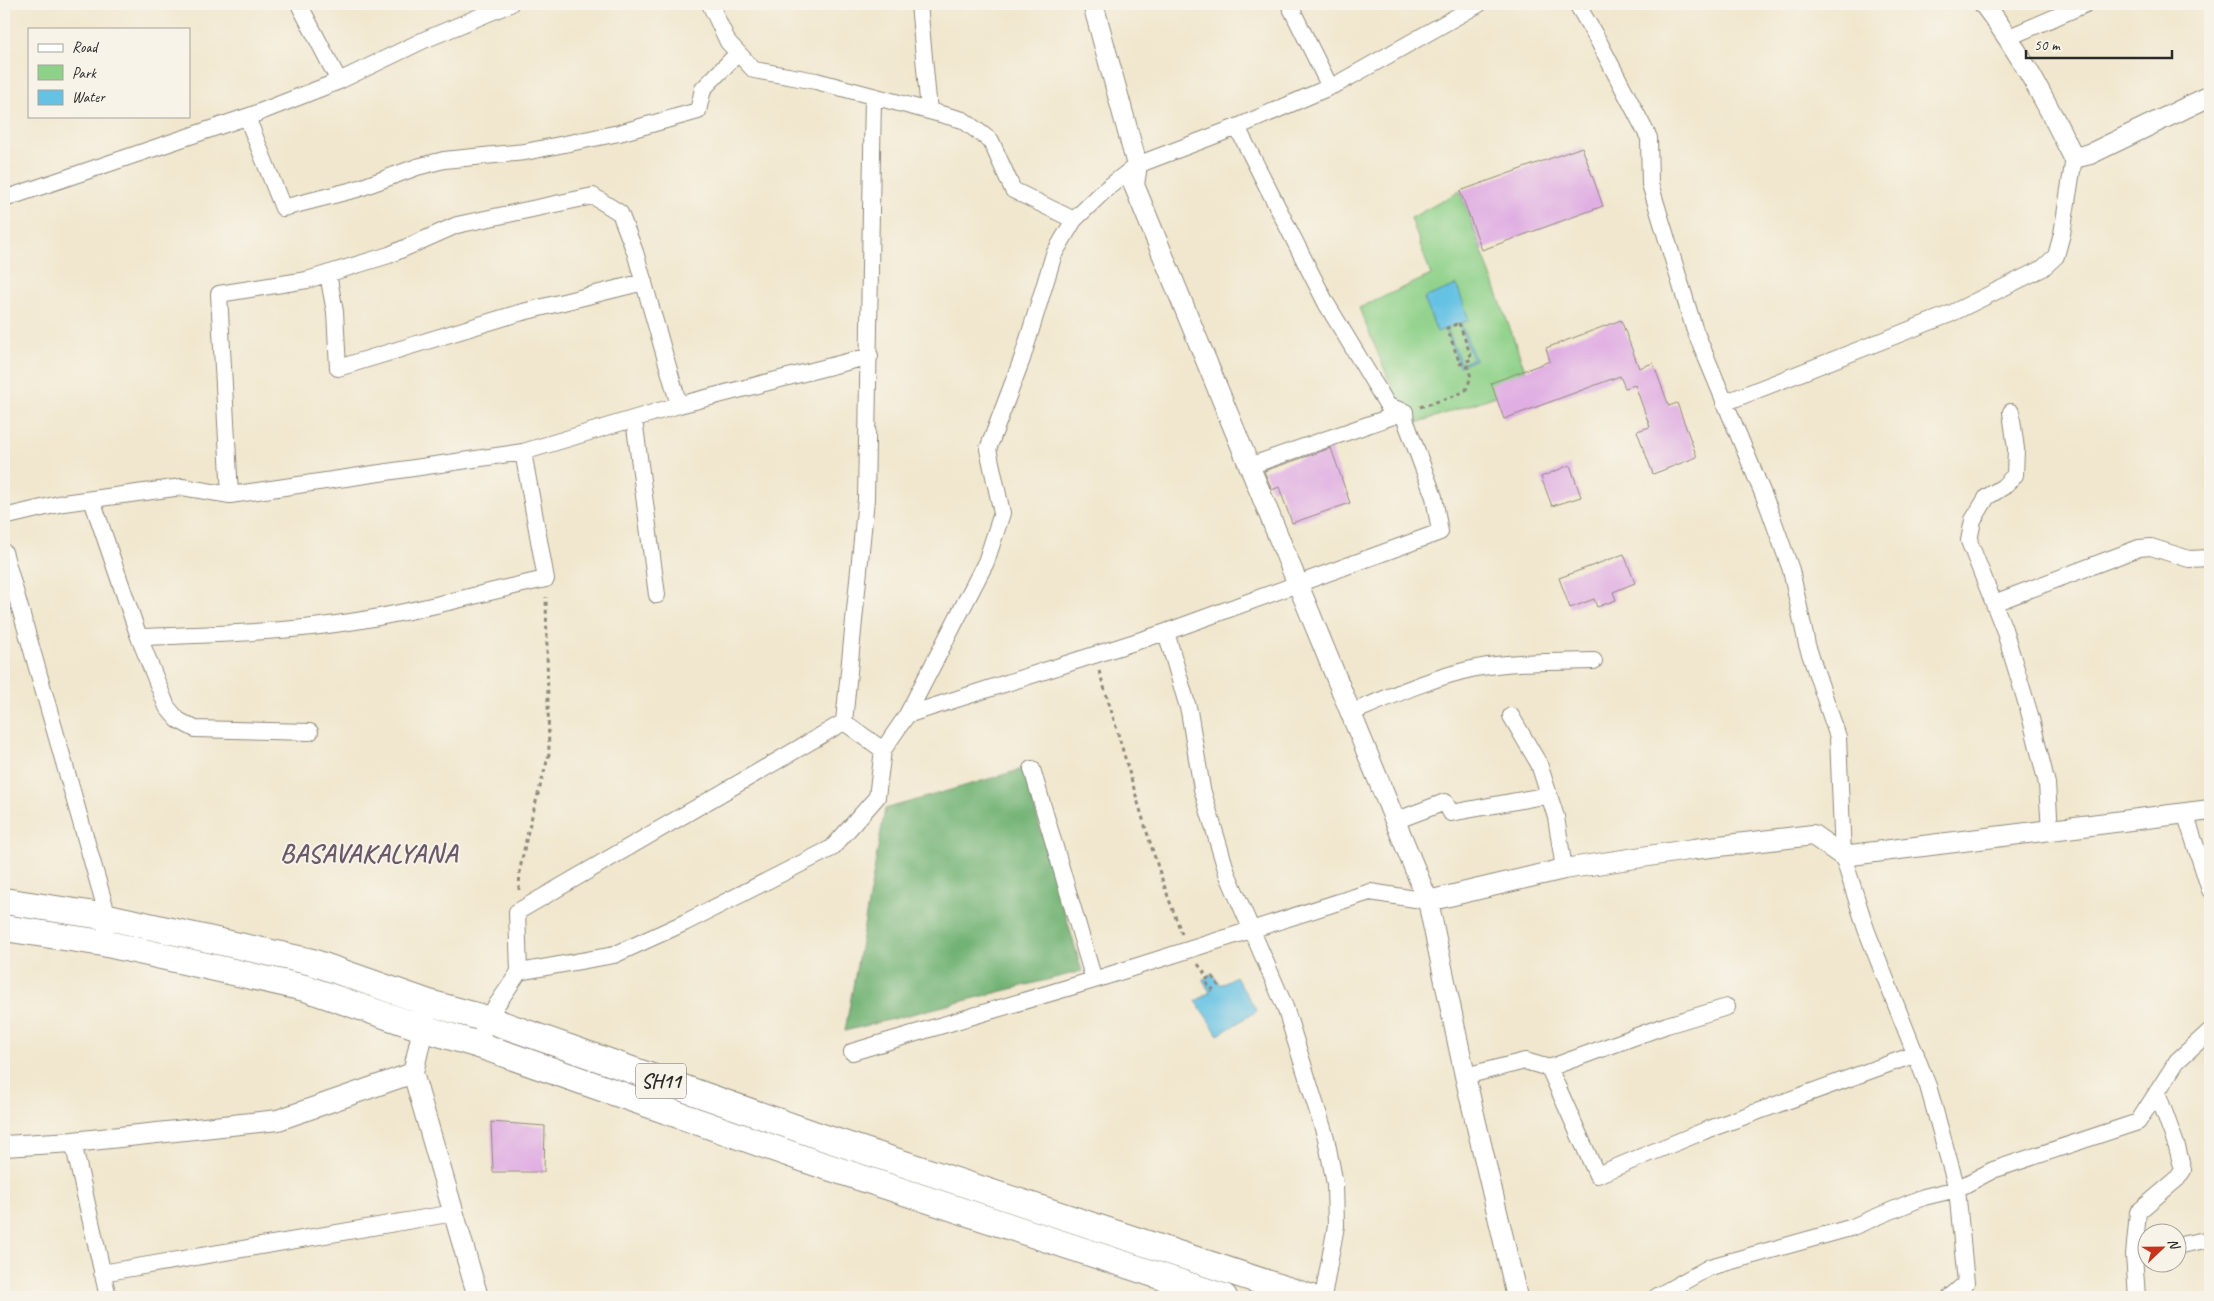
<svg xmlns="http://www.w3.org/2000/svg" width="2214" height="1301" viewBox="0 0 2214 1301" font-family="Caveat,sans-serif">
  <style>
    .green { fill: #8ed189; stroke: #5c7e5a }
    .forest { fill: #72b375; stroke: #4e6f50 }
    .water { fill: #66c2e4; stroke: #487688; fill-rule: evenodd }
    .building { fill: #e0aee3 }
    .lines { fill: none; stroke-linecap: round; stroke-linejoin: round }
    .minor-casing { stroke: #8e897c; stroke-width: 18 }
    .tertiary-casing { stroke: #8e897c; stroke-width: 22 }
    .primary-casing { stroke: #8e897c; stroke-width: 28 }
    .path { stroke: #8e897c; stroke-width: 3; stroke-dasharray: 4 4; stroke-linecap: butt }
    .minor { stroke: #fff; stroke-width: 16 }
    .tertiary { stroke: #fff; stroke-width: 20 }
    .primary { stroke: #fff; stroke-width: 26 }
    .labels { text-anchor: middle; stroke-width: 4; stroke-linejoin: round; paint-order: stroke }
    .shield { fill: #f7f3e8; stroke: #686764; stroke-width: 1 }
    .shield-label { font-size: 20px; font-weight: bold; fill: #2b2b2b }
    .district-label { font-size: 26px; font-weight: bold; letter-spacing: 1px; fill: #6a596b; stroke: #f7f3e8 }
  </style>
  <rect width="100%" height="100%" fill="#f7f3e8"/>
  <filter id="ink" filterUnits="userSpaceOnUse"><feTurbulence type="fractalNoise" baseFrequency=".02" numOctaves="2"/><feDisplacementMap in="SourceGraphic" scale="10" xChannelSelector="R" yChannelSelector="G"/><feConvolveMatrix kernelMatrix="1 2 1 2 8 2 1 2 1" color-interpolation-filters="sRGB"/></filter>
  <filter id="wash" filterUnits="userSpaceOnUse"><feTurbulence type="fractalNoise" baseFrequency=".0096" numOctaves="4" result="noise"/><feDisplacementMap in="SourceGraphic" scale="20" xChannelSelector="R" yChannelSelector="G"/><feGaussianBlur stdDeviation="1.12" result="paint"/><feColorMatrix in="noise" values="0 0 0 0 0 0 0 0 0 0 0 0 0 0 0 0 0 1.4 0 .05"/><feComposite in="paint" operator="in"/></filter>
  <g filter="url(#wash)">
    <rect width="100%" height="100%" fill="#f1e7ce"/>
    <path class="green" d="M1460 191 1525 370 1496 396 1414 424 1394 392 1359 308 1431 275 1411 218Z"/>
    <path class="forest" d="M1023 769 1082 971 845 1031 885 809Z"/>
    <path class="water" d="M1457 285 1469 320 1461 323 1475 360 1459 366 1446 329 1437 332 1424 298ZM1459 324 1472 359 1461 364 1447 328Z
      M1212 973 1220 985 1235 976 1257 1011 1218 1035 1196 1001 1210 992 1203 980Z"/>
    <g id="blocks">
      <path class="building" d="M1582 147 1603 206 1482 250 1460 191Z
        M1621 320 1639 368 1653 363 1669 406 1677 403 1697 457 1653 474 1637 431 1650 427 1635 385 1625 388 1620 376 1504 419 1491 383 1550 361 1546 348Z
        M1331 448 1350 503 1292 523 1279 487 1272 490 1264 471Z
        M1570 465 1581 497 1552 506 1541 477Z
        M1624 554 1635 583 1613 592 1616 600 1597 607 1594 599 1570 608 1559 578Z
        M491 1122 545 1126 544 1172H493Z"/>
    </g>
  </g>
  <g filter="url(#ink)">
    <use href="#blocks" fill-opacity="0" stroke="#8e897c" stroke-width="1"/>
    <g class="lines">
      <g class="minor-casing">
        <path id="minor" d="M299 4 339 81
          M710 4 728 42 754 70 816 81 963 120 991 141 1013 190 1074 220
          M919 4 929 111
          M1289 4 1330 87
          M1577 4 1599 42 1649 138 1650 184 1694 328 1768 506 1791 570 1807 645 1838 737 1843 856 1866 929 1928 1086 1957 1189 1966 1283 1950 1297
          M2009 37 2086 4
          M873 96 866 499 844 722 883 750
          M247 117 283 208 357 189 417 167 444 160 525 152 619 133 698 111 703 89 738 53
          M4 199 255 114 339 81 424 40 510 4
          M328 274 335 312 338 368 519 313 644 282
          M1724 403 1950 314 2043 268 2056 256 2062 234 2074 158
          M2011 412 2016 449 2015 475 2003 487 1987 497 1973 520 1969 541 2004 629 2030 715 2047 784 2050 831
          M634 419 657 595
          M1249 466 1405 412
          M230 495 219 294 307 280 389 255 457 225 593 196 620 213 635 252 679 405
          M92 500 139 637 167 707 178 720 195 729 310 732
          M4 517 63 503 182 487 230 495 523 452 679 405 870 356
          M4 552 108 917 103 943
          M1994 603 2139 548 2151 547 2189 559 2210 558
          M1166 632 1189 711 1202 789 1227 873 1285 1007 1326 1138 1335 1184 1336 1226 1323 1297
          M139 637C222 634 307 632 389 615 442 605 493 590 546 579L523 452
          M1351 713C1391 696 1433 677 1476 668 1515 661 1555 662 1594 661
          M907 715 1166 632 1440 532 1434 497 1406 422 1405 412 1388 406 1326 303 1237 127
          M1511 716 1539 764 1556 817 1564 869
          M1032 769 1094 980
          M2185 813 2210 890
          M1395 821 1445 802 1451 813 1549 795
          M519 972 517 912 844 722
          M1727 1007 1667 1025 1549 1068 1597 1175 1704 1131 1916 1054
          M479 1045 487 1019 519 972 614 955 684 923 832 848 877 797 883 750 907 715 986 562 1002 513 988 449 1022 359 1054 254 1074 220 1106 189 1137 165 1237 127 1339 83 1479 4
          M852 1052 1094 980 1370 892 1428 901
          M1465 1076 1525 1061 1549 1068
          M73 1142 108 1297
          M2176 1246 2210 1239
          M102 1273 454 1213
          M1656 1297 1710 1267 1850 1228 1924 1197 1957 1189 1993 1170 2138 1122 2177 1061 2210 1031
          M2137 1297 2134 1255 2138 1212 2177 1179 2183 1170 2177 1147 2157 1092"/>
      </g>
      <g class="tertiary-casing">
        <path id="tertiary" d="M1093 4 1137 165 1134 185 1428 901 1465 1076 1517 1297
          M1984 4C2020 51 2047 104 2074 158L2090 154 2210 96
          M1428 901 1564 869 1694 849 1813 835 1843 856 2210 810
          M426 1015 413 1073 478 1297
          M4 1146 73 1142 278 1120 413 1073"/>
      </g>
      <g class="primary-casing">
        <path id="primary" d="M4 901 108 917 312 962 429 1003 487 1019 822 1137 1309 1297
          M4 928 103 943 305 988 422 1028 479 1045 813 1162 1224 1297"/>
      </g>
      <path class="path" d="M1459 323 1472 359 1460 364 1447 328Z
        M1420 407 1457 395 1466 390 1471 377 1466 362
        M1099 671C1127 759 1148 848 1182 934
        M519 890 520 869 528 831 549 754 546 597
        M1198 964 1208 978
        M1212 976 1218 985 1211 990 1205 980Z"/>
      <use href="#minor" class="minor"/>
      <use href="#tertiary" class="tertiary"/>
      <use href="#primary" class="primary"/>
    </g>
  </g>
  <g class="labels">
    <rect class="shield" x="636" y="1063.5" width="50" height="35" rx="4"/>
    <g class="shield-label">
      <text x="661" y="1088">SH11</text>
    </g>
    <g class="district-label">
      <text x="369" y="862">BASAVAKALYANA</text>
    </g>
  </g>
  <rect width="2214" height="1301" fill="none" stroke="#f7f3e8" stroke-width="20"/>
  <rect x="28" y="28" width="162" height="90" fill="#f7f3e8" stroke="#a5a39c"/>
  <rect x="38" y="44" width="25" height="8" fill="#ffffff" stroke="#a5a39c"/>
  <text x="72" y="52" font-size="15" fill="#2b2b2b">Road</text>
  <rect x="38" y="65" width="25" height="15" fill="#8ed189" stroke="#a5a39c"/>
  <text x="72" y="78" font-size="15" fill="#2b2b2b">Park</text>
  <rect x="38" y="90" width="25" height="15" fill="#66c2e4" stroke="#a5a39c"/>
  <text x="72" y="102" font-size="15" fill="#2b2b2b">Water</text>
  <g transform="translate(2162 1248) rotate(68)"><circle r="24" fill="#f7f3e8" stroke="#a5a39c"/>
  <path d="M0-4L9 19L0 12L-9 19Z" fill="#c8321e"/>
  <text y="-8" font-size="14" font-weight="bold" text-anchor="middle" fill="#2b2b2b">N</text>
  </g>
  <path d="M2026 50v8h146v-8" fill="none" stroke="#2b2b2b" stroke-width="2.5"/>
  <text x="2034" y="50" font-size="15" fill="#2b2b2b" stroke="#f7f3e8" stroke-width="4" paint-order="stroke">50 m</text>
</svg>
